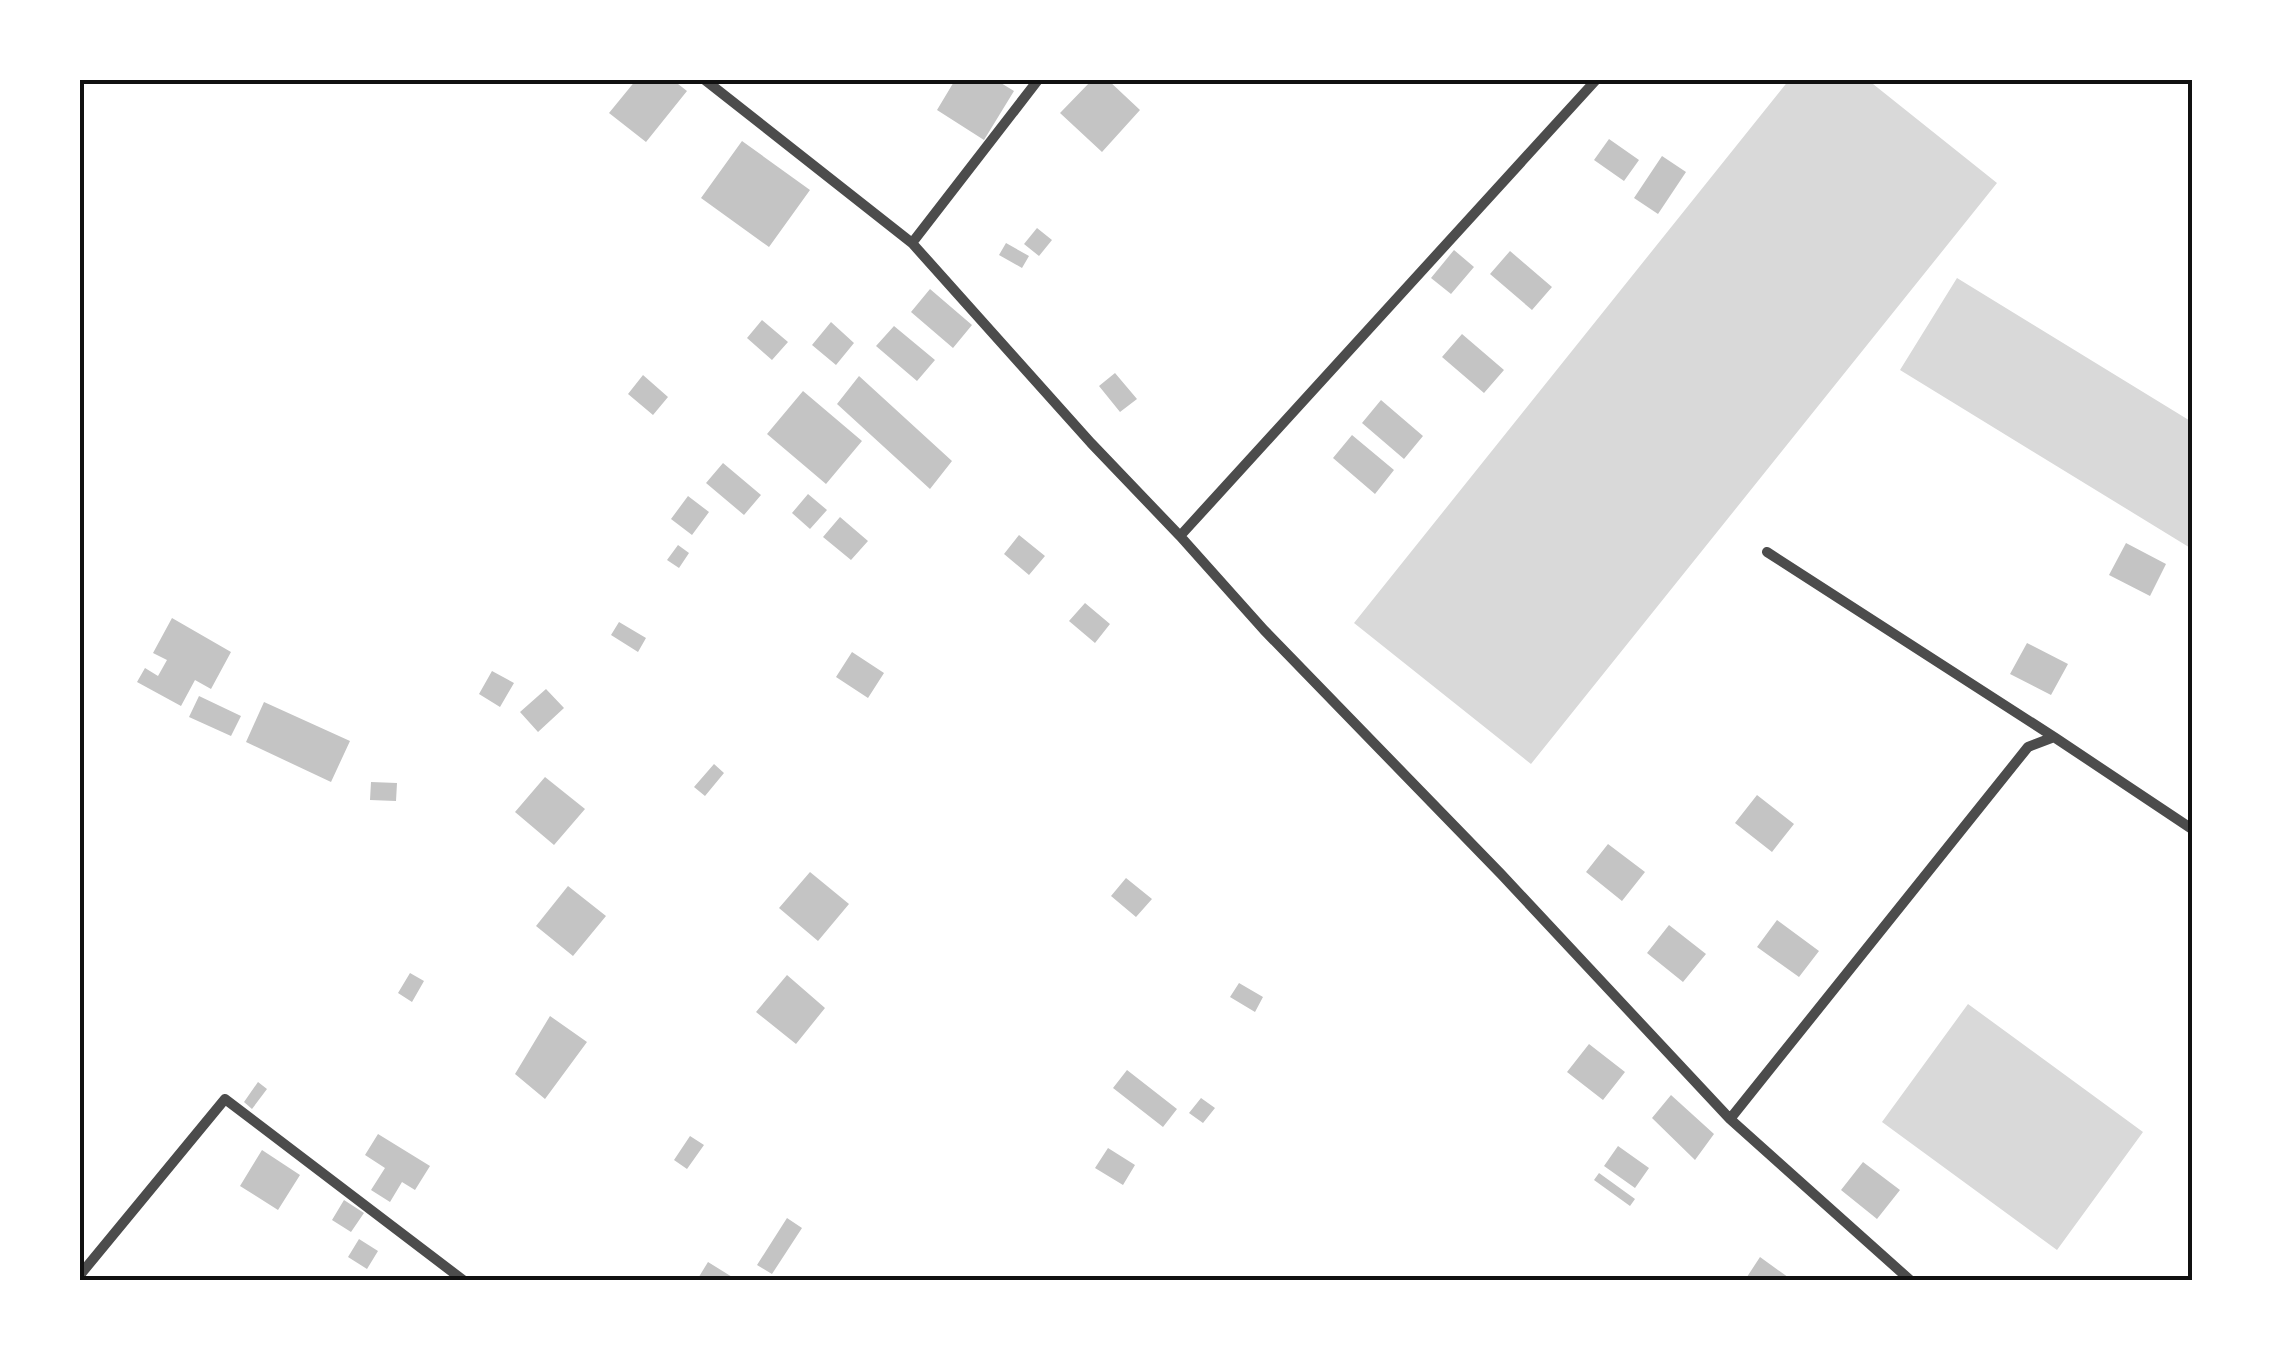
<svg xmlns="http://www.w3.org/2000/svg" width="2272" height="1360" viewBox="0 0 2272 1360" font-family="'PT Sans Narrow',sans-serif">
  <style>
    .water { fill: #d9d9d9 }
    .building { fill: #c4c4c4 }
    .lines { fill: none; stroke-linecap: round; stroke-linejoin: round }
    .minor { stroke: #4c4c4c; stroke-width: 10 }
    .neatline { fill: none; stroke: #111; stroke-width: 4 }
  </style>
  <rect width="100%" height="100%" fill="#fff"/>
  <path class="water" d="M1789 80H1868L1997 183 1531 764 1354 623Z
    M1957 278 2192 422V549L1900 370Z
    M1968 1004 2143 1132 2057 1250 1882 1122Z"/>
  <path class="building" d="M636 80H673L687 91 646 142 609 113Z
    M955 80H996L1014 91 984 140 937 110Z
    M1092 80H1108L1140 110 1102 152 1060 113Z
    M1609 139 1639 160 1624 181 1594 160Z
    M742 141 810 190 769 247 701 198Z
    M1662 156 1686 172 1658 214 1634 198Z
    M1037 228 1052 240 1039 256 1024 244Z
    M1006 243 1029 256 1022 268 999 255Z
    M1454 250 1474 267 1451 294 1431 278Z
    M1510 251 1552 287 1532 310 1490 274Z
    M930 289 972 325 953 348 911 312Z
    M762 320 788 342 772 360 747 338Z
    M831 322 854 343 836 365 812 345Z
    M894 326 935 360 917 381 876 346Z
    M1462 334 1504 370 1484 393 1442 357Z
    M1115 373 1137 399 1120 412 1099 386Z
    M643 375 668 397 653 415 628 394Z
    M859 376 952 461 930 489 837 404Z
    M803 391 862 441 826 484 767 434Z
    M1381 400 1423 436 1404 459 1362 423Z
    M1352 435 1394 470 1375 494 1333 458Z
    M723 463 761 495 744 515 706 483Z
    M808 494 827 510 810 529 792 513Z
    M688 496 709 512 692 535 671 519Z
    M840 517 868 541 851 560 823 537Z
    M1019 535 1045 556 1029 575 1004 554Z
    M2126 543 2166 564 2150 596 2109 575Z
    M678 545 689 553 679 568 667 560Z
    M1085 603 1110 624 1095 643 1069 621Z
    M172 618 231 652 211 689 195 680 181 706 137 682 145 668 158 676 167 660 153 653Z
    M619 622 646 638 638 652 611 635Z
    M2027 643 2068 664 2051 695 2010 674Z
    M852 652 884 673 868 698 836 677Z
    M492 671 514 683 500 707 479 694Z
    M546 689 564 708 538 732 520 712Z
    M199 696 241 716 231 736 189 717Z
    M264 702 350 741 331 782 246 742Z
    M714 764 724 773 705 796 694 787Z
    M545 777 585 809 554 845 515 812Z
    M371 782 397 783 396 801 370 800Z
    M1757 795 1794 824 1772 852 1735 823Z
    M1608 844 1645 872 1622 901 1586 872Z
    M810 872 849 904 818 941 779 908Z
    M1126 878 1152 899 1136 917 1111 896Z
    M568 886 606 916 573 956 536 926Z
    M1777 920 1819 951 1799 977 1757 947Z
    M1669 925 1706 954 1683 982 1647 953Z
    M410 973 424 981 412 1002 398 993Z
    M787 975 825 1008 796 1044 756 1012Z
    M1239 983 1263 997 1255 1012 1230 997Z
    M550 1016 587 1042 545 1099 515 1074Z
    M1589 1044 1625 1072 1603 1100 1567 1072Z
    M1127 1070 1177 1109 1163 1127 1113 1088Z
    M258 1082 267 1089 252 1109 244 1102Z
    M1671 1095 1714 1134 1695 1160 1652 1118Z
    M1201 1098 1215 1108 1203 1123 1189 1113Z
    M378 1134 430 1166 415 1190 402 1182 390 1202 371 1190 385 1168 365 1155Z
    M690 1136 704 1145 687 1169 674 1160Z
    M1618 1146 1649 1168 1635 1188 1604 1166Z
    M1108 1148 1135 1165 1123 1185 1095 1168Z
    M262 1150 300 1175 278 1210 240 1186Z
    M1863 1162 1900 1190 1877 1219 1841 1190Z
    M1599 1173 1635 1199 1630 1206 1594 1180Z
    M344 1200 364 1213 351 1232 332 1220Z
    M787 1218 802 1228 772 1274 757 1265Z
    M359 1239 378 1251 367 1269 348 1257Z
    M1760 1257 1792 1280H1745Z
    M708 1262 737 1280H697Z"/>
  <g class="lines">
    <path class="minor" d="M705 80 912 243 1091 443 1180 536 1264 630 1501 874 1730 1119 1910 1280
      M912 243 1038 80
      M1180 536 1596 80
      M1767 552 2054 737
      M1730 1119 2028 747 2054 737 2192 829
      M80 1275 225 1099 463 1280"/>
  </g>
  <rect width="2272" height="1360" fill="none" stroke="#ffffff" stroke-width="165"/>
  <rect x="82" y="82" width="2108" height="1196" class="neatline"/>
</svg>
